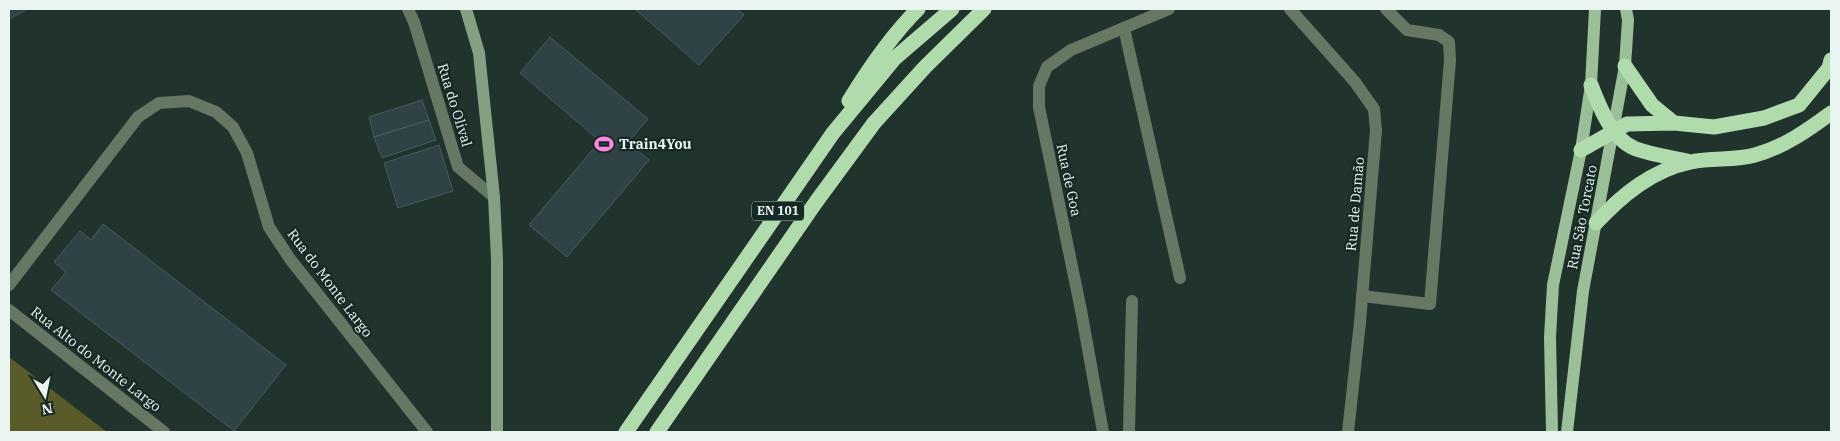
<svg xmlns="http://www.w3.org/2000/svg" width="1840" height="441" viewBox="0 0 1840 441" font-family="'IBM Plex Serif',serif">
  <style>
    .green { fill: #595b29 }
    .building { fill: #2f4346; stroke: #465b5e }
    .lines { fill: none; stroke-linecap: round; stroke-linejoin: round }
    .lane { stroke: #667764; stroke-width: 12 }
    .street { stroke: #667764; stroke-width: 12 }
    .secondary { stroke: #849f81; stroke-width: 12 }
    .primary { stroke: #9bbf98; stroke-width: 12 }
    .highway { stroke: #b0dbac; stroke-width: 15 }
    .labels { text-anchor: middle; stroke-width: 4.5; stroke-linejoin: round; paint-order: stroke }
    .shield { fill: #162924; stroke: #aab8b4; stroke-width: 1 }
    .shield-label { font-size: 12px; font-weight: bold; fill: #eaf5f2 }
    .street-label { font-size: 14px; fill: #eaf5f2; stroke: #162924 }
    .poi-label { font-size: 14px; font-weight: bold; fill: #eaf5f2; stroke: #162924; text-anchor: start }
  </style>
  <rect width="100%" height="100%" fill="#20332d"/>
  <path class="green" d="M9 357 107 432H9Z"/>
  <path class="building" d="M9 9H28L9 19Z
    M635 9H736L744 15 699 65Z
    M550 37 648 119 628 142 649 160 567 257 529 225 600 141 520 73Z
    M422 100 429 120 374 137 369 117Z
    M429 120 436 140 382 158 374 137Z
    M439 145 453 191 398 208 384 163Z
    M103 224 286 365 234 431 51 290 66 272 54 262 80 231 91 240Z"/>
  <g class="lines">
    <path class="lane" d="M1124 28 1180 278
      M1362 296 1430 304 1450 60 1449 42 1439 35 1407 30 1386 9"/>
    <path class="street" d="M408 9 414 22 458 167 494 197
      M1290 9 1355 82 1374 109 1376 130 1360 322 1348 432
      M9 285 138 117 159 103 189 101 216 112 233 127 247 153 269 227 290 259 427 432
      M9 310 164 432
      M1103 432 1081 310 1039 107V86L1047 67 1071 50 1169 9
      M1129 432 1132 301"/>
    <path class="secondary" d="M466 9 479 53 494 197 497 259V432"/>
    <path class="primary" d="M1552 432 1550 337 1553 285 1581 150 1591 85 1595 9
      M1567 432 1583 291 1625 66 1628 20 1626 9"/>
    <path class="highway" d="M1625 66 1652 105 1674 123
      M1591 85C1599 106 1612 139 1634 148 1647 154 1675 158 1691 162
      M849 101C869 68 891 36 918 9
      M1581 150 1627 124 1674 123 1714 127 1764 118 1799 105 1829 68 1831 60
      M1596 223C1622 195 1652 170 1691 162 1712 157 1735 161 1755 155 1784 147 1808 130 1831 113
      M626 432 833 133 895 58 952 9
      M657 432 816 202 874 123 925 67 984 9"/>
  </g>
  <defs>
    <g id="stadium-bare" transform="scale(1.5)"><path d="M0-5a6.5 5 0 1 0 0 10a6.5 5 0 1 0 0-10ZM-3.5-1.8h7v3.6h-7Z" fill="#fe86e1" stroke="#162924" stroke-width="2.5" paint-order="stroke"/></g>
  </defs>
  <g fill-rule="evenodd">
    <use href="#stadium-bare" x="604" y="144"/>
  </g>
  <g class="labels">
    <rect class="shield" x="752" y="201.5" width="52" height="19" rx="4"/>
    <g class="shield-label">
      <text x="778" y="215">EN 101</text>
    </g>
    <g class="street-label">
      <text transform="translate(455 105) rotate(73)" y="5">Rua do Olival</text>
      <text transform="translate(1069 180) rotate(78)" y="5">Rua de Goa</text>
      <text transform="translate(1355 204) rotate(-85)" y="5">Rua de Damão</text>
      <text transform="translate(1582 217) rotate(-79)" y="5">Rua São Torcato</text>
      <text transform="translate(330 283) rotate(53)" y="5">Rua do Monte Largo</text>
      <text transform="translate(96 359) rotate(38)" y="5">Rua Alto do Monte Largo</text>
    </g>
    <g class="poi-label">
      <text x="619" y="149">Train4You</text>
    </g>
  </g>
  <rect width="1840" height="441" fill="none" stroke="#eaf5f2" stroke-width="20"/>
  <g transform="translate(45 396) rotate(170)" stroke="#162924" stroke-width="4" paint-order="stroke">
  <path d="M0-4L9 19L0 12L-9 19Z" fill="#eaf5f2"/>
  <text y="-8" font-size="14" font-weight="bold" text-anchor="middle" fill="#eaf5f2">N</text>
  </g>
</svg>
